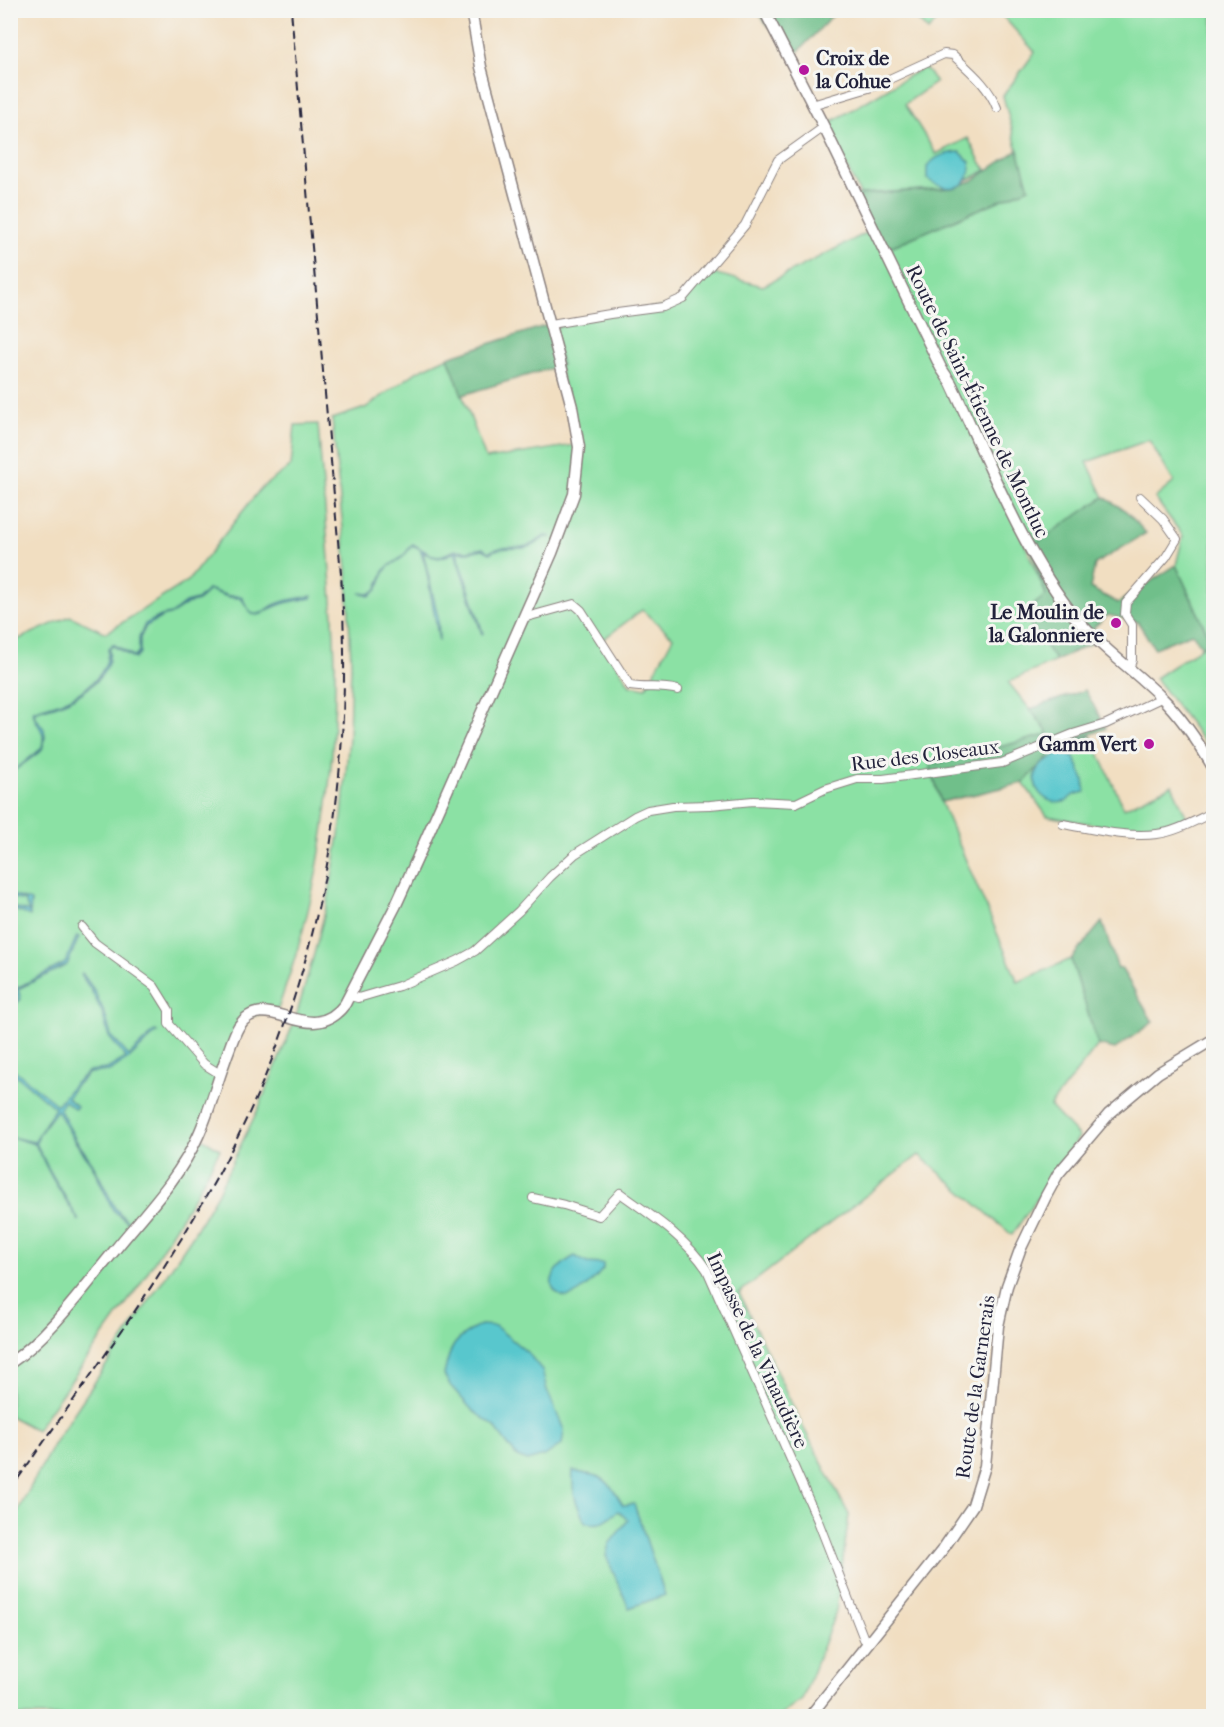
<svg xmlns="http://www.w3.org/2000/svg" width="1224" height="1727" viewBox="0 0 1224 1727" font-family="'IM FELL French Canon',serif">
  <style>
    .green { fill: #8be1a4; stroke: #568270; stroke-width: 1.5; fill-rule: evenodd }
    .forest { fill: #70bf8a; stroke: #497062; stroke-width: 1.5 }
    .water { fill: #59c7cd; stroke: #3e7484; stroke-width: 1.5 }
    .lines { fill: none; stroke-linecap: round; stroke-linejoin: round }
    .street-casing { stroke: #8a807e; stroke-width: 10 }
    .secondary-casing { stroke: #8a807e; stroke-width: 13 }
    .street { stroke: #fff; stroke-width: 8 }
    .secondary { stroke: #fff; stroke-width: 10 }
    .rail { stroke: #22223b; stroke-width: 2; stroke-dasharray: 9 4.5; stroke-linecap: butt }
    .poi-dot { fill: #b5179e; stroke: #f6f6f2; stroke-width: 2 }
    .labels { text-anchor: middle; stroke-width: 6; stroke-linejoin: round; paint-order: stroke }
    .poi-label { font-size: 20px; font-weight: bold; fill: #22223b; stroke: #f6f6f2; text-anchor: end }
    .street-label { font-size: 20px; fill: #22223b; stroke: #f6f6f2 }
  </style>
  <rect width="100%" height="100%" fill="#f6f6f2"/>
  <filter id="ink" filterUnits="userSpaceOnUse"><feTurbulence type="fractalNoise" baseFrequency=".0167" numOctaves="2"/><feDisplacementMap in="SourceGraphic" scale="12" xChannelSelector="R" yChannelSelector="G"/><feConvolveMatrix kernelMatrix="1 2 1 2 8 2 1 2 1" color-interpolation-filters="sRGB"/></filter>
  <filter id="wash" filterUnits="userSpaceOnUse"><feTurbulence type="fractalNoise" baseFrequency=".008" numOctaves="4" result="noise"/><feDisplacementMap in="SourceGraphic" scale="24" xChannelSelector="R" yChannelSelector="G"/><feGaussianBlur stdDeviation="1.35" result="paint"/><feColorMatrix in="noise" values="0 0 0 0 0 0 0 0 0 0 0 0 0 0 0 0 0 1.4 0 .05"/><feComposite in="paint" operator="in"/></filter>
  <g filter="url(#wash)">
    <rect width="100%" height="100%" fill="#f1dec1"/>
    <path class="green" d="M909 11H945L928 31Z
      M998 11H1213V738L1205 743 1155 678 1211 641 1176 565 1183 536 1155 498 1174 482 1149 440 1087 462 1104 497 1037 543 1011 511 1046 595 1023 614 1056 661 1008 682 1050 734 930 766 941 802 1018 982 1071 959 1098 1045 1050 1106 1079 1137 1012 1235 919 1155 739 1293 800 1421 849 1515 836 1611 802 1700 779 1716H11V1524L54 1443 193 1235 217 1194 259 1107 295 1020 314 954 328 900 342 817 349 737 351 663 347 569 332 419 365 408 418 371 448 357 486 459 575 445 552 328 610 314 663 307 683 298 705 271 763 286 870 231 883 250 1028 188 1003 96 1035 52ZM642 610 673 637 646 688 630 685 601 641Z
      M924 67 936 82 905 104 936 154 968 138 981 163 987 170 952 188 860 194 826 125Z
      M318 424C324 504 333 585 335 665 336 754 324 859 299 944 293 966 285 988 278 1009L246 1018 198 1136 220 1149 195 1195 141 1283 36 1430 10 1416V643L70 616 106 633 188 581 261 488 291 466 295 425Z
      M1091 736 1124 808 1172 785 1188 820 1115 828 1047 816 1023 783 1058 747Z"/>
    <path class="forest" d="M756 11H837L794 56Z
      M1018 150 1029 188 883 250 855 195 952 188 972 181Z
      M551 324 562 365 462 395 448 357Z
      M1104 497 1126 511 1146 533 1095 564 1090 588 1118 603 1176 565 1211 642 1202 647 1192 633 1154 648 1138 622 1108 615 1093 628 1101 638 1056 661 1023 614 1046 595 1030 547Z
      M1085 690 1106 728 1058 747 1023 783 941 802 930 765 1049 734 1030 709Z
      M1102 922 1118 969 1121 968 1153 1022 1115 1049 1098 1045 1071 959Z"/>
    <path class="water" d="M960 152 970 162C972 192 946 193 927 179V167C936 155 946 153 960 152Z
      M545 536 551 537H545C540 541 535 545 528 547 515 551 502 544 490 553L483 549 469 552H457L483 633 482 634 455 552C439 559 438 560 423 552L438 617 439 641 426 567 420 549 415 546 410 547C403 559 398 559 388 567 379 576 384 588 369 596L360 593 369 594 376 590 385 569 403 557 413 544 433 556 438 557 456 550 468 551 483 548 489 552C504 544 512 550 527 546 534 544 539 540 545 536Z
      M208 589 228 596H241C244 601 248 610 252 613 259 618 268 608 274 605 286 599 299 598 312 596V598C299 600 286 601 274 607 265 611 262 617 252 614L241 598 228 597 209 590 198 601 187 604 172 614 162 617 146 626 140 638V653L135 659 112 645 109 649C114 674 82 695 62 703 53 707 44 708 35 712L34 715 44 729 45 737 42 750 11 773 42 748C47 726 34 727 33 711 42 707 52 706 61 702 84 693 110 674 108 648L113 644 135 657 139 651V638L145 624 161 616 171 614 185 603 197 600Z
      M1060 752 1074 757 1084 780 1085 792C1080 793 1074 794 1071 797 1065 801 1072 800 1063 802 1045 806 1028 786 1038 769 1043 761 1053 758 1060 752Z
      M11 895 31 901 30 916 15 910 11 911V908H16L29 912 25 901 11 898Z
      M77 936 79 937 67 965 18 989 21 999 11 1009V1006L18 999 15 989 65 963Z
      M82 973 94 990 105 1014 111 1036 129 1056 155 1031 157 1032 129 1059 109 1071 89 1073 74 1087 67 1098 77 1106 75 1109 65 1101 59 1108 76 1140 93 1164 115 1208 129 1223 113 1210 92 1165 74 1140 57 1110 39 1134 36 1143 47 1166 79 1221 52 1178 35 1144 11 1137 34 1142 55 1108 11 1071V1067L57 1105 73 1085 89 1071 107 1069 126 1058 109 1037 102 1012 91 990 81 975Z
      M575 1256 587 1263 603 1264V1269C595 1279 578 1297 565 1297 560 1296 560 1296 556 1292 543 1279 563 1262 575 1256Z
      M481 1325 495 1326 528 1353 542 1370 547 1390 564 1430 562 1444 546 1455 528 1461 517 1457 494 1426 473 1411 450 1385 444 1375C450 1345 454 1339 481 1325Z
      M573 1470C582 1475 592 1473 601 1478 611 1483 617 1496 623 1505L634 1504 665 1595 629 1608 606 1556 609 1544 628 1520 618 1511C606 1520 600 1527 585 1522 576 1504 571 1490 573 1470Z"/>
  </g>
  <g filter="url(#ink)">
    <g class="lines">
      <g class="street-casing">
        <path id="street" d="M812 105 872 87 944 54 953 55C970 71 989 86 997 108
          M551 324 610 314 663 307 683 298 745 225 778 160 824 127
          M523 618 574 604 581 610 630 686C649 689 659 685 678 690
          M1129 669 1132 660V625L1125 614 1126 603 1166 557 1177 539 1163 519 1140 497
          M1063 824C1093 829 1126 838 1157 834 1176 832 1196 820 1214 812
          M82 927 95 943 154 986 169 1010V1024L204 1064 220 1074
          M350 996 358 998 399 986 457 961 475 951 519 911 550 877 575 854 635 816 648 810 673 806 710 805 753 801 796 803 825 789 857 779H883L1002 763 1073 734 1106 724 1157 700 1161 696
          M533 1198 564 1205 599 1216 620 1193C652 1216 685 1237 707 1270L818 1521 864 1639 867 1642"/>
      </g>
      <g class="secondary-casing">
        <path id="secondary" d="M764 10 824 127 941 368 951 383C986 457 1019 543 1068 608 1094 643 1130 667 1160 696 1182 717 1199 743 1214 769
          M10 1363C49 1337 85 1286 115 1250 144 1214 179 1179 198 1136 210 1110 217 1082 227 1055 231 1045 234 1034 239 1026 266 986 310 1051 345 1004L396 905 417 859 552 553 574 494 579 447 572 407 481 67 471 10
          M810 1716 943 1549 973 1505 985 1466 998 1326 1007 1286 1020 1250 1046 1196 1058 1174 1109 1114 1158 1073 1214 1039"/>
      </g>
      <use href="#street" class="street"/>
      <use href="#secondary" class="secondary"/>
      <path class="rail" d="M10 1490C76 1395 146 1302 203 1202 317 1004 356 800 341 574L291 10"/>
    </g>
  </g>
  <g class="poi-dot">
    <circle cx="804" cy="70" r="6"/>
    <circle cx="1116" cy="623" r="6"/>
    <circle cx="1149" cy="744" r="6"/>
  </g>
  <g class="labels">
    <g class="poi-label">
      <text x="816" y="65" text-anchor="start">Croix de<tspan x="816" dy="23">la Cohue</tspan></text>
      <text x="1104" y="619">Le Moulin de<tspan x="1104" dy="23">la Galonniere</tspan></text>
      <text x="1137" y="751">Gamm Vert</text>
    </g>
    <g class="street-label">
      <text transform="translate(978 401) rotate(64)" y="7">Route de Saint-Étienne de Montluc</text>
      <text transform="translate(925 755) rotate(-7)" y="7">Rue des Closeaux</text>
      <text transform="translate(758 1350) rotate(65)" y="7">Impasse de la Vinaudière</text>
      <text transform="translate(975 1387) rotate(-82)" y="7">Route de la Garnerais</text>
    </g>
  </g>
  <rect width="1224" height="1727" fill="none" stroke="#f6f6f2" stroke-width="36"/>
</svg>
